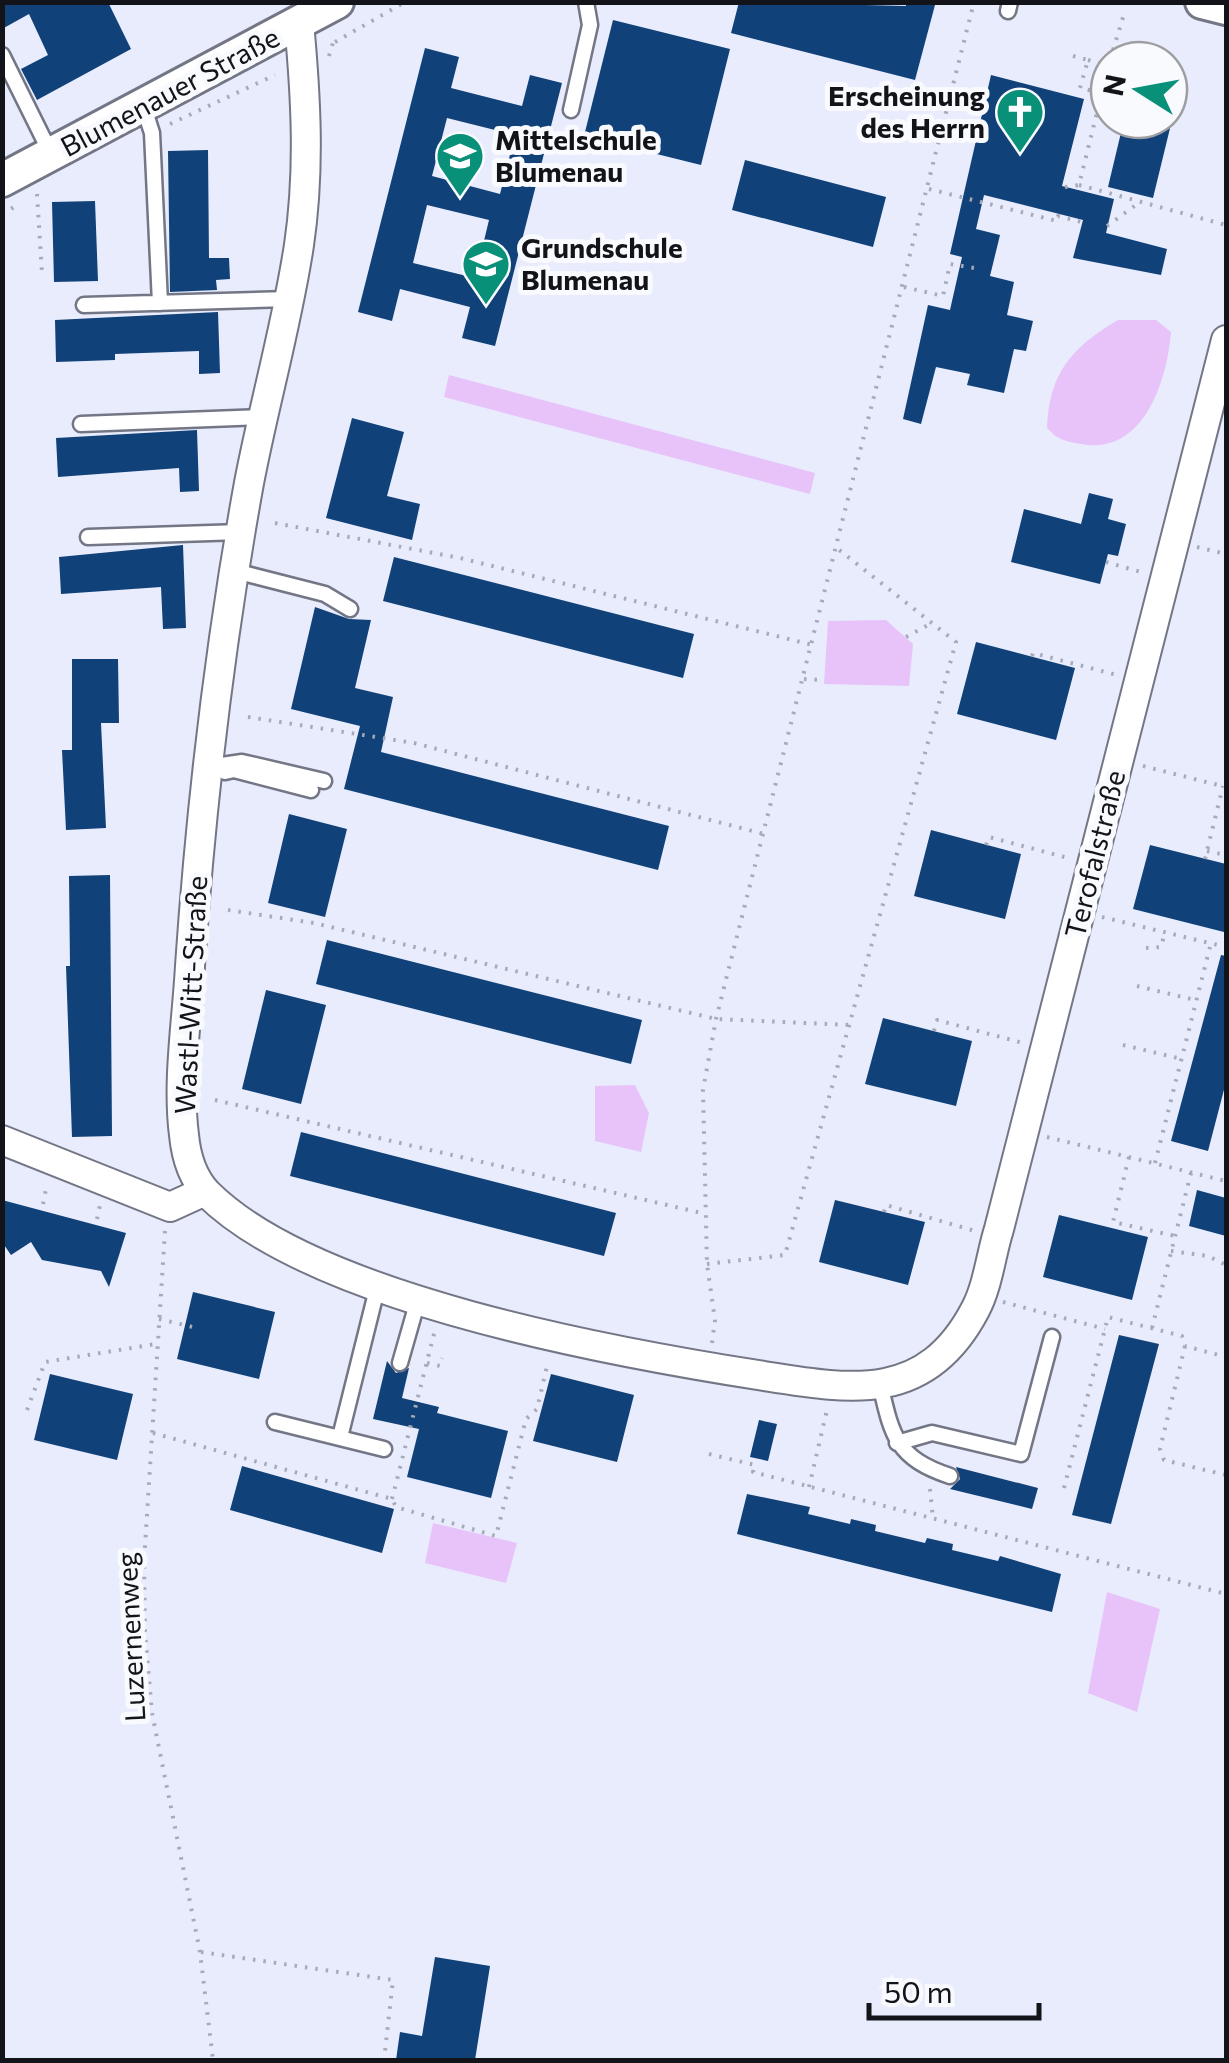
<svg xmlns="http://www.w3.org/2000/svg" width="1229" height="2063" viewBox="0 0 1229 2063" font-family="Commissioner,sans-serif">
  <style>
    .green { fill: #e8c3fa }
    .building { fill: #104178; fill-rule: evenodd }
    .lines { fill: none; stroke-linecap: round; stroke-linejoin: round }
    .service-casing { stroke: #737685; stroke-width: 19 }
    .minor-casing { stroke: #737685; stroke-width: 32 }
    .tertiary-casing { stroke: #737685; stroke-width: 38 }
    .path { stroke: #a7aab8; stroke-width: 4; stroke-dasharray: 2.5 8; stroke-linecap: butt }
    .service { stroke: #fff; stroke-width: 14 }
    .minor { stroke: #fff; stroke-width: 28 }
    .tertiary { stroke: #fff; stroke-width: 32 }
    .labels { text-anchor: middle; stroke-width: 10; stroke-linejoin: round; paint-order: stroke }
    .street-label { font-size: 28px; fill: #131419; stroke: #f9fafe }
    .poi-label { font-size: 28px; font-weight: bold; fill: #131419; stroke: #f9fafe; text-anchor: start }
  </style>
  <rect width="100%" height="100%" fill="#e8ecfd"/>
  <path class="green" d="M1118 320H1156L1171 332C1167 382 1143 456 1081 444 1065 441 1058 440 1047 428 1049 373 1072 347 1118 320Z
    M449 375 815 473 810 494 444 397Z
    M886 620 913 644 909 686 824 684 828 621Z
    M635 1085 649 1113 641 1152 595 1141V1086Z
    M433 1523 517 1543 506 1583 425 1563Z
    M1107 1592 1160 1609 1137 1712 1088 1693Z"/>
  <path class="building" d="M2 2H108L131 49 37 100 21 69 48 55 29 14 2 29Z
    M739 2 906 6V2H923L935 5 915 80 731 33Z
    M613 20 730 49 701 165 584 136Z
    M425 48 459 57 451 88 522 106 530 75 562 83 495 346 462 338 470 307 400 289 392 321 358 312ZM447 118 515 135 500 194 432 176ZM427 205 489 220 475 278 413 263Z
    M991 75 1084 99 1062 186 1114 199 1106 233 1167 249 1161 275 1073 258 1083 220 984 195 976 229 1000 235 990 276 1014 282 1007 315 1033 321 1026 351 1014 349 1004 393 967 385 970 374 936 367 921 424 903 419 928 305 950 310 962 257 950 254Z
    M1124 120H1172L1153 198 1108 187Z
    M208 150 209 258H229L230 279 216 280 217 290 170 292 168 151Z
    M745 160 886 197 873 247 732 210Z
    M95 201 98 281 54 282 52 202Z
    M218 312 220 373 199 374V351L115 354V360L56 362 55 320Z
    M352 418 404 432 387 496 420 504 412 540 326 518Z
    M197 430 199 491 180 492 179 468 58 477 56 438Z
    M1089 493 1113 499 1108 519 1126 524 1118 556 1108 554 1100 584 1011 562 1024 509 1081 524Z
    M183 545 186 628 163 629 161 587 61 594 59 557Z
    M394 557 694 634 683 678 383 601Z
    M315 607 349 619 371 620 355 688 393 697 381 752 669 826 658 870 344 789 360 726 291 709Z
    M976 642 1075 668 1056 740 957 714Z
    M72 659H118L119 723H101L106 828 66 830 62 750H72Z
    M289 814 347 829 325 917 268 903Z
    M931 830 1021 854 1005 919 914 896Z
    M1150 845 1226 864 1224 932 1133 909Z
    M110 875 112 1136 72 1137 66 966H70L69 876Z
    M327 940 642 1020 631 1064 316 984Z
    M1221 955 1226 956V1082L1208 1151 1171 1141Z
    M266 990 326 1005 301 1104 242 1089Z
    M883 1018 972 1041 956 1106 865 1084Z
    M301 1132 616 1213 604 1256 290 1176Z
    M1197 1190 1226 1198V1236L1189 1226Z
    M2 1200 126 1233 109 1287 101 1271 42 1260 31 1242 11 1255 2 1242Z
    M835 1200 925 1222 908 1285 819 1262Z
    M1059 1215 1148 1237 1132 1300 1043 1277Z
    M193 1292 275 1312 259 1379 177 1359Z
    M1119 1335 1159 1344 1111 1524 1072 1515Z
    M387 1361 396 1373 409 1368 402 1398 439 1407 437 1413 508 1431 491 1498 407 1477 419 1429 373 1419Z
    M50 1374 133 1394 117 1460 34 1440Z
    M551 1374 634 1395 617 1462 533 1441Z
    M759 1420 777 1424 768 1461 750 1457Z
    M242 1466 394 1509 382 1553 230 1510Z
    M956 1467 1038 1488 1032 1509 950 1489 960 1479Z
    M747 1494 810 1507 808 1514 850 1524 851 1519 876 1525 875 1531 925 1543 927 1538 953 1544 952 1550 998 1561 1000 1556 1061 1574 1052 1612 737 1534Z
    M435 1957 490 1966 475 2060H396L400 2032 422 2036Z"/>
  <g class="lines">
    <g class="service-casing">
      <path id="service" d="M1008 11 1010 2
        M2 55 51 154
        M144 108 152 133 160 303
        M571 110 590 25 586 2
        M84 305 288 299
        M81 424 263 417
        M88 537 241 532
        M235 571 325 594 350 609
        M208 767 242 762 324 781
        M225 772 234 770 311 790
        M400 1363 418 1300
        M880 1384C892 1436 896 1458 950 1476
        M275 1422 384 1449
        M340 1437 378 1285
        M897 1443 932 1433 1021 1454 1052 1337"/>
    </g>
    <g class="minor-casing">
      <path id="minor" d="M299 23C306 97 310 171 299 245 287 325 264 404 249 483 220 643 201 804 190 966 187 1021 177 1081 184 1135 186 1156 192 1177 207 1193 313 1299 616 1353 764 1376 852 1390 926 1403 975 1310 988 1286 991 1254 999 1229L1226 340
        M2 1140 170 1207 205 1191"/>
    </g>
    <g class="tertiary-casing">
      <path id="tertiary" d="M1202 2 1226 8
        M2 180 337 2"/>
    </g>
    <path class="path" d="M335 42 405 2
      M329 56 335 36
      M1073 56 1088 60 1080 88 1101 93
      M1088 60 1107 65
      M1110 60 1124 14
      M170 124 275 75
      M1079 185 1226 225
      M1065 187 1079 185 1109 64
      M929 189 1057 221 1058 216 1082 222
      M37 194 42 273
      M2 214 16 206
      M1107 226 1140 202
      M904 287 943 296 950 264 974 268
      M275 523 460 558 813 645
      M1197 547 1226 554
      M1106 562 1141 572
      M906 637 932 623
      M1032 656 1033 653 1117 675
      M804 679 822 680
      M248 717 414 743 764 834
      M1143 766 1226 787
      M986 845 989 837 1068 858
      M1207 851 1226 855
      M1205 859 1223 786
      M228 910 314 923 716 1019 851 1025
      M1102 917 1226 947
      M1146 948 1161 947 1165 932
      M1137 986 1195 1000
      M934 1031 937 1020 1023 1043
      M1123 1045 1182 1059
      M215 1100 706 1214
      M1047 1137 1226 1181
      M1129 1157 1113 1222 1175 1236
      M1155 1163 1211 943
      M43 1204 47 1184
      M884 1212 886 1205 975 1231
      M97 1219 100 1205
      M165 1231 144 1562 145 1632 152 1713 200 1952 213 2060
      M1171 1251 1208 1256 1226 1265
      M707 1264 785 1255 956 642 838 549
      M1003 1302 1105 1329
      M159 1319 197 1328
      M1152 1328 1191 1173
      M712 1343 715 1320 707 1264 703 1090 716 1019 974 2
      M1185 1346 1160 1449 1164 1460 1226 1475
      M427 1363 440 1366 442 1358
      M27 1410 45 1362 156 1344
      M153 1433 392 1499 396 1507 496 1536 526 1419 537 1409 548 1362
      M709 1454 755 1465 753 1472 1226 1594
      M809 1487 827 1410
      M1064 1488 1108 1317 1182 1336 1185 1346 1226 1357
      M930 1489 933 1519
      M392 1499 435 1330
      M201 1952 393 1980 384 2060"/>
    <use href="#service" class="service"/>
    <use href="#minor" class="minor"/>
    <use href="#tertiary" class="tertiary"/>
  </g>
  <defs>
    <g id="church-pin" transform="scale(2.5)"><path d="M0 17L-7.5 6A9.5 9.5 0 1 1 7.5 6Z" fill="#099078" stroke="#f9fafe"/><path d="M-1.2-6h2.4v3.5h3.3v2.4h-3.3V6h-2.4V-.1h-3.3v-2.4h3.3Z" fill="#fff"/></g>
    <g id="school-pin" transform="scale(2.5)"><path d="M0 17L-7.5 6A9.5 9.5 0 1 1 7.5 6Z" fill="#099078" stroke="#f9fafe"/><path d="M0-5L7-2L0 1L-7-2ZM-4 1L0 2.5L4 1V4Q0 6-4 4Z" fill="#fff"/></g>
  </defs>
  <g fill-rule="evenodd">
    <use href="#church-pin" x="1020" y="112"/>
    <use href="#school-pin" x="460" y="156"/>
    <use href="#school-pin" x="486" y="264"/>
  </g>
  <g class="labels">
    <g class="street-label">
      <text transform="translate(170 92) rotate(-28)" y="10">Blumenauer Straße</text>
      <text transform="translate(1095 854) rotate(-76)" y="10">Terofalstraße</text>
      <text transform="translate(191 995) rotate(-87)" y="10">Wastl-Witt-Straße</text>
      <text transform="translate(131 1637) rotate(-93)" y="10">Luzernenweg</text>
    </g>
    <g class="poi-label">
      <text x="985" y="106" text-anchor="end">Erscheinung<tspan x="985" dy="32">des Herrn</tspan></text>
      <text x="495" y="150">Mittelschule<tspan x="495" dy="32">Blumenau</tspan></text>
      <text x="521" y="258">Grundschule<tspan x="521" dy="32">Blumenau</tspan></text>
    </g>
  </g>
  <rect width="1229" height="2063" fill="none" stroke="#131419" stroke-width="10"/>
  <g transform="translate(1139 90) rotate(281)"><circle r="48" fill="#f9fafe" stroke="#9d9ea2" stroke-width="2.5"/>
  <path d="M0-8L18 38L0 25L-18 38Z" fill="#099078"/>
  <text y="-15" font-size="28" font-weight="bold" text-anchor="middle" fill="#131419">N</text>
  </g>
  <path d="M869 2003v15h170v-15" fill="none" stroke="#131419" stroke-width="5"/>
  <text x="884" y="2003" font-size="30" fill="#131419" stroke="#f9fafe" stroke-width="8" paint-order="stroke">50 m</text>
</svg>
